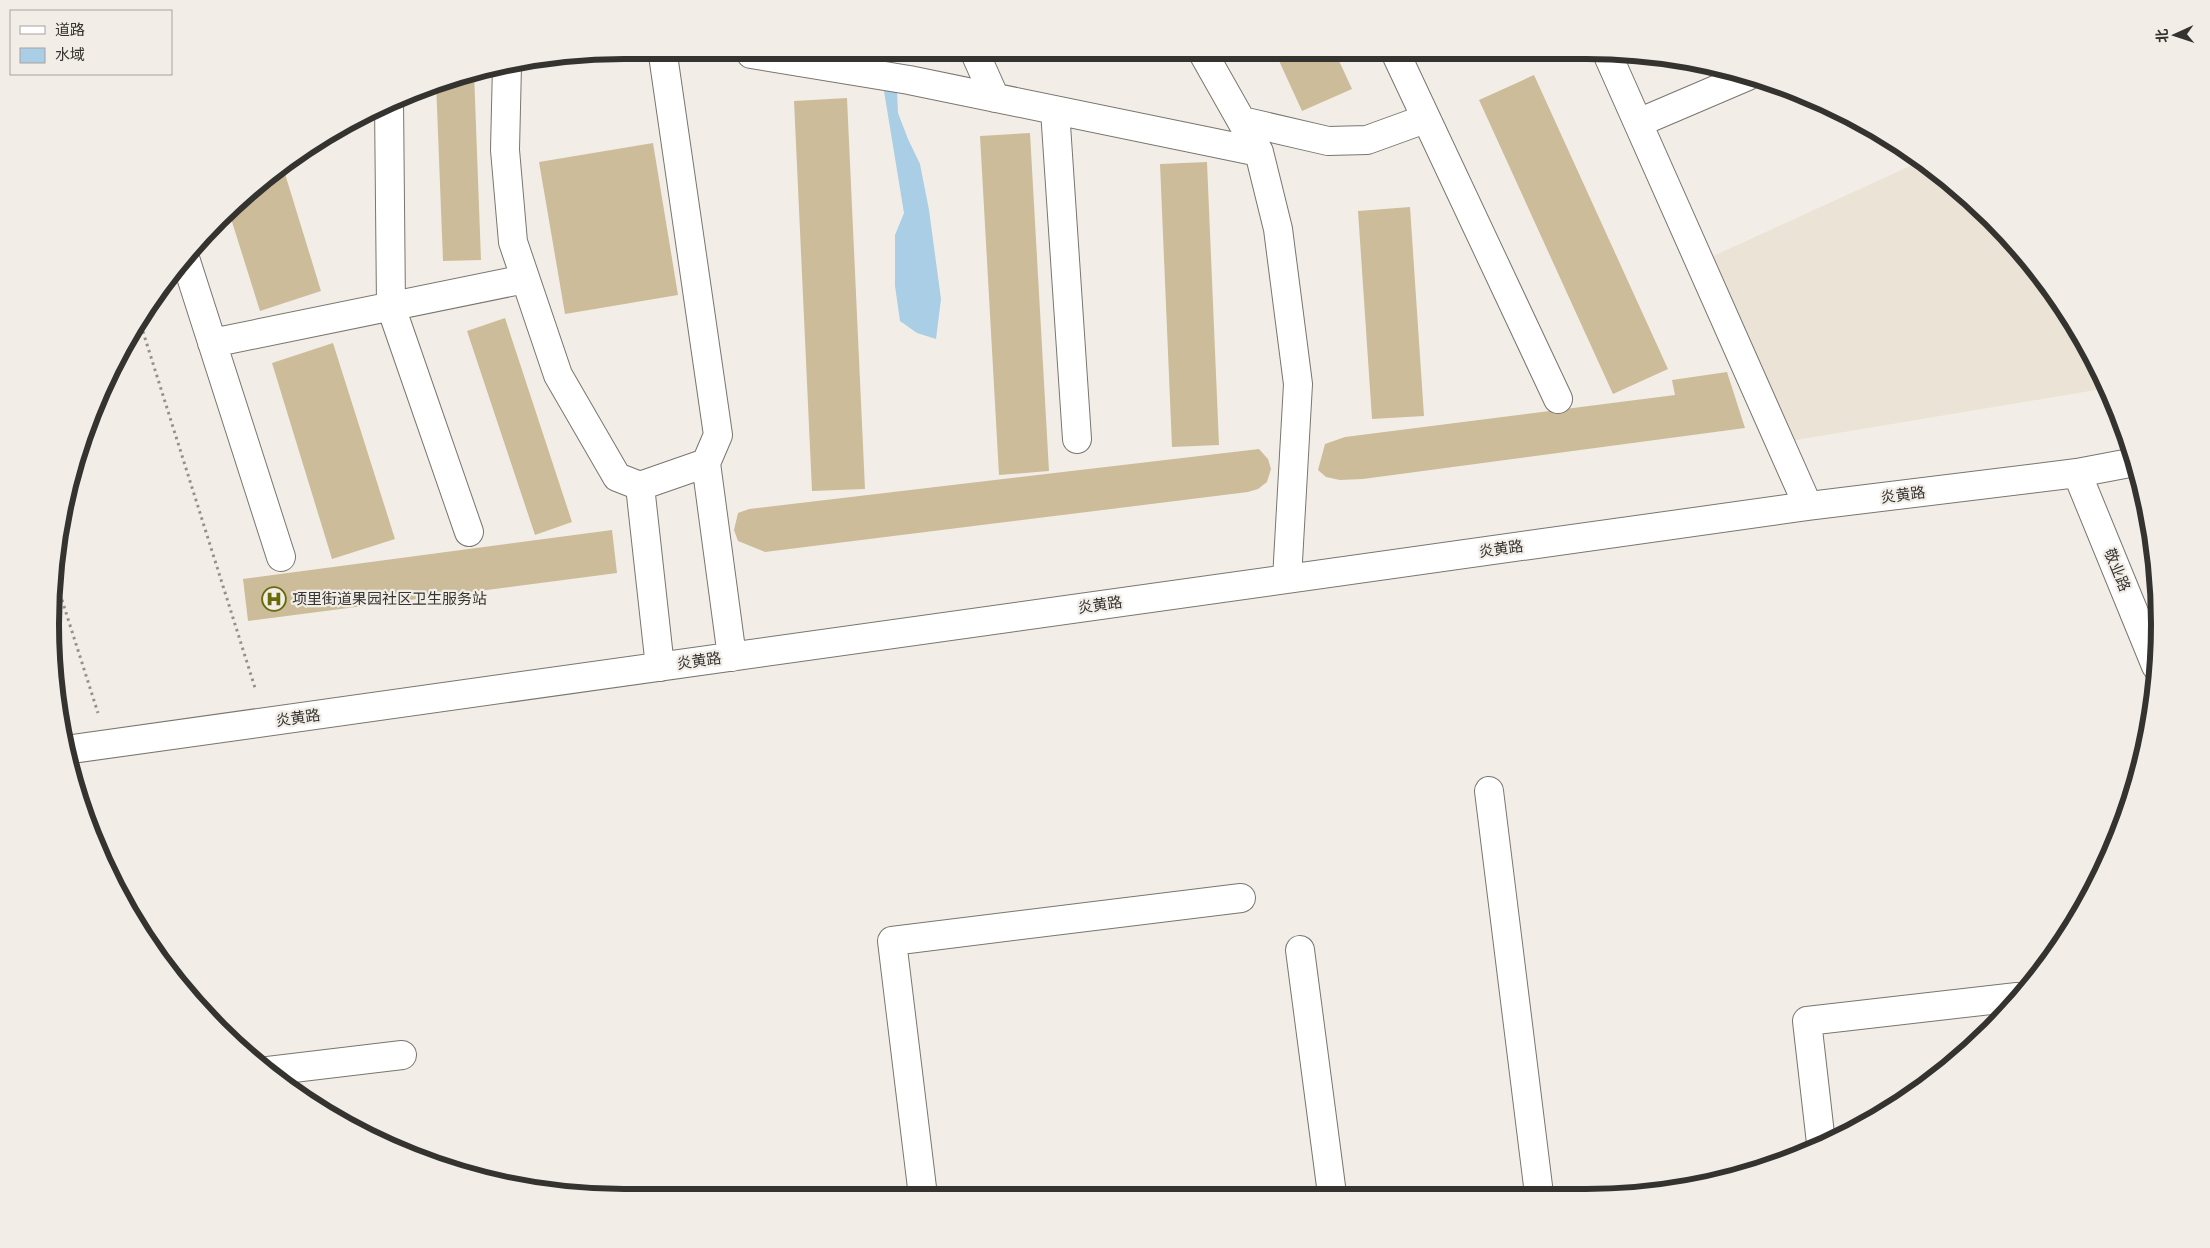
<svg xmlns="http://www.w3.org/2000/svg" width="2210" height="1248" viewBox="0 0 2210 1248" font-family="'Roboto Condensed','Noto Sans SC',sans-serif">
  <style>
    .built { fill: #ebe3d5 }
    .water { fill: #aacee5 }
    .building { fill: #cdbc99 }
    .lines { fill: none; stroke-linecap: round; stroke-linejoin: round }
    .minor-casing { stroke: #79756f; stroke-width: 30 }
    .path { stroke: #93918c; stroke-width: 3; stroke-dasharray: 2.5 4; stroke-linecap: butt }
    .minor { stroke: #fff; stroke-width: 28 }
    .labels { text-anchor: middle; stroke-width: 4.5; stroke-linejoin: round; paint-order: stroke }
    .street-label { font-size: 15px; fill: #343330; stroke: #f2eee7 }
    .poi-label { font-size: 15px; fill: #343330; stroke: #f2eee7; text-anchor: start }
    .rim { fill: none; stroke: #343330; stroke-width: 6 }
  </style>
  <rect width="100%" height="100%" fill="#f2eee7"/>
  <path class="built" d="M1921 161 1965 193 2042 275 2101 370 2108 388 1790 441 1709 258Z"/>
  <path class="water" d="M875 54H889L896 68 898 113 908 139 920 164 929 210 941 299 936 339 917 333 900 321 895 286V235L904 213 884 91Z"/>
  <path class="building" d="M1275 52H1335L1352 89 1302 111Z
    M474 72 481 260 443 261 436 82Z
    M1534 75 1668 369 1613 394 1479 100Z
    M847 98 865 489 812 491 794 101Z
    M1030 133 1049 471 999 475 980 136Z
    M653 143 678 295 565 314 539 162Z
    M1207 162 1219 445 1172 447 1160 164Z
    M282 164 321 291 260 311 228 209Z
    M1410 207 1424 416 1372 419 1358 211Z
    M505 318 572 522 535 535 467 331Z
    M333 343 395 539 332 559 272 363Z
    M1727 372 1745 428 1363 479 1340 480 1326 477 1318 470 1325 444 1345 437 1675 395 1672 380Z
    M1259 449 1268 459 1271 469 1267 482 1258 489 1248 492 765 552 738 541 734 530 738 513 749 509Z
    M612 530 617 573 248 621 243 579Z"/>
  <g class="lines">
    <g class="minor-casing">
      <path id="minor" d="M1606 51 1808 506
        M1395 52 1558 399
        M975 53 995 98
        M1203 53 1259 152 1278 229 1298 384 1287 579
        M751 54 909 80 1259 152
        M663 55 718 435 706 463 732 657
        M507 65 505 150 513 242 558 375 617 477 640 486 706 463
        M389 101 391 307 469 532
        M1055 110 1077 439
        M1242 121 1328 141 1367 140 1425 119
        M1638 123 1748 76
        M185 258 281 557
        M212 343 525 279
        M2077 473 2156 666
        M640 486 660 667
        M65 750 1808 506 2077 473 2135 462
        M1489 791 1539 1194
        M1300 950 1332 1194
        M268 1071 402 1055
        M1821 1143 1807 1021 2017 997
        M923 1196 892 941 1241 898"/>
    </g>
    <path class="path" d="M139 319 256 691
      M54 575 98 713"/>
    <use href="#minor" class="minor"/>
  </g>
  <defs>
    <g id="hospital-ring" transform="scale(1.25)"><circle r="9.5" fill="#f2eee7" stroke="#686a0a" stroke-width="1.5"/><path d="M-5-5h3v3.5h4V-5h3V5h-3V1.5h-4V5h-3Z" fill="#686a0a"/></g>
  </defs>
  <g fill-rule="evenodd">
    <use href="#hospital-ring" x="274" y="599"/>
  </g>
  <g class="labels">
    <g class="street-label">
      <text transform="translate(1903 495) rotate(-7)" y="5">炎黄路</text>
      <text transform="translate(1501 549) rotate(-8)" y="5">炎黄路</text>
      <text transform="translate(2117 570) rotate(68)" y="5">敬业路</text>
      <text transform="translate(1100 605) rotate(-8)" y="5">炎黄路</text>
      <text transform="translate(699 661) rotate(-8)" y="5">炎黄路</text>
      <text transform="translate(298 718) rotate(-8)" y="5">炎黄路</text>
    </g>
    <g class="poi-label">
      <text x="292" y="604">项里街道果园社区卫生服务站</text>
    </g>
  </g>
  <path d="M0 0H2210V1248H0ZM624 59H1586A565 565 0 0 1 2151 624V624A565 565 0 0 1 1586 1189H624A565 565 0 0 1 59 624V624A565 565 0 0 1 624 59Z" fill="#f2eee7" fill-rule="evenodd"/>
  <path class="rim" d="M624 59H1586A565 565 0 0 1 2151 624V624A565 565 0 0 1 1586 1189H624A565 565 0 0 1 59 624V624A565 565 0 0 1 624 59Z"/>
  <rect x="10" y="10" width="162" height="65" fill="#f2eee7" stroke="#a6a39e"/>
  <rect x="20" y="26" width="25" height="8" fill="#ffffff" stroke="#a6a39e"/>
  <text x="55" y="35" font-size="15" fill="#343330">道路</text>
  <rect x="20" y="48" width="25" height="15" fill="#aacee5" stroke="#a6a39e"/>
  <text x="55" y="60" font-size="15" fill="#343330">水域</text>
  <g transform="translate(2175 35) rotate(267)" stroke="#f2eee7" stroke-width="4" paint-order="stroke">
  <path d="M0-4L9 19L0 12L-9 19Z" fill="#343330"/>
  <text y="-8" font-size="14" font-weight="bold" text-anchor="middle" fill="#343330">北</text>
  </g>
</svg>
